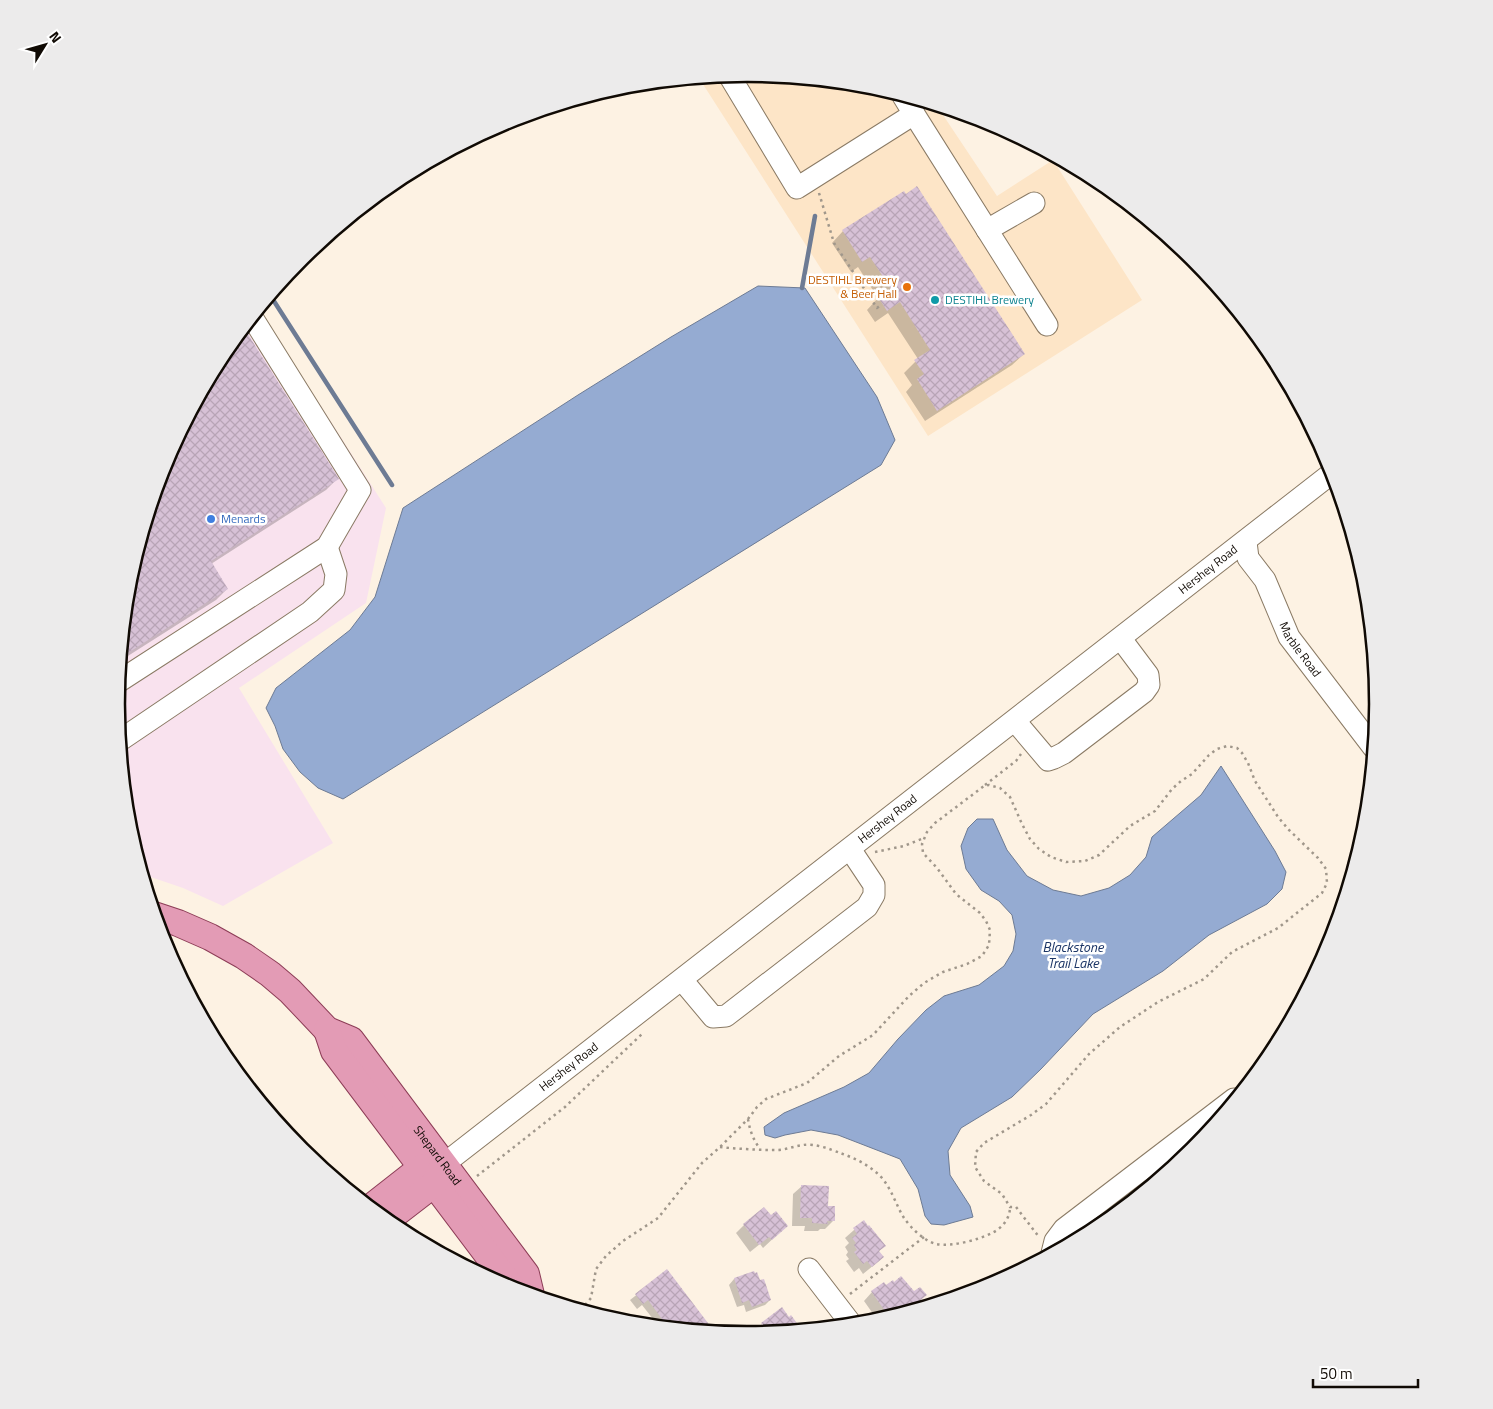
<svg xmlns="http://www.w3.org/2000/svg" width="1493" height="1409" viewBox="0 0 1493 1409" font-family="'Titillium Web',sans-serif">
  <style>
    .commercial { fill: #f9e2ee }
    .built { fill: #fde5c7 }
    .water { fill: #95abd2; stroke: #6d7b94 }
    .shadow { fill: #0003 }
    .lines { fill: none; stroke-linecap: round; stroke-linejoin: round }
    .stream { stroke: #6d7b94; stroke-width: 4.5 }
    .building { fill: url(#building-cross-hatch) }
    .minor-casing { stroke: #8a7a64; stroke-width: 23 }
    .major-casing { stroke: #8d3d57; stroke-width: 28 }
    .path { stroke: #a0978b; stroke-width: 2.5; stroke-dasharray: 2.5 4; stroke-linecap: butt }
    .minor { stroke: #fff; stroke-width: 21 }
    .major { stroke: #e39bb5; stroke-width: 26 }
    .food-dot { fill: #e8710a; stroke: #fff; stroke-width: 2 }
    .culture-dot { fill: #0f9aa8; stroke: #fff; stroke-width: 2 }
    .shop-dot { fill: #3f7fe0; stroke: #fff; stroke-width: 2 }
    .labels { text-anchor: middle; stroke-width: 5; stroke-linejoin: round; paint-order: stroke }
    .food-label { font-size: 12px; fill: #c56008; stroke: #fff; text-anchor: end }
    .culture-label { font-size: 12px; fill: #0d838f; stroke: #fff; text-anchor: start }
    .shop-label { font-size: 12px; fill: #366cbe; stroke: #fff; text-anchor: start }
    .street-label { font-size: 12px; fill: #100a04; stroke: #fff }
    .water-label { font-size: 14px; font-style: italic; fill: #1a3465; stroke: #fff }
    .rim { fill: none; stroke: #100a04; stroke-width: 2.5 }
  </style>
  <defs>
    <pattern id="building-cross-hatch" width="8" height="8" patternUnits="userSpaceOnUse" patternTransform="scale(1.25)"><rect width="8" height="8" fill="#d7c1d6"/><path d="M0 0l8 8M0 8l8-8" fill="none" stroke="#b8a4b6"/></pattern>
  </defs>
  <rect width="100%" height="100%" fill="#fdf2e3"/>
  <path class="commercial" d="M259 309 386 508 366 603 239 688 333 843 223 906 183 888 142 874 128 827 116 704 128 581 164 463 222 354Z"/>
  <path class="built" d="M746 74 870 86 937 106 997 196 1053 160 1142 300 928 436 699 78Z"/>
  <path class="water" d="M758 286 805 288 877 397 895 440 881 465 343 799 318 788 300 772 283 749 275 726 266 708 276 688 350 630 375 597 403 508 578 395 671 337Z
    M1221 766 1275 851 1286 872 1282 889 1267 904 1209 935 1163 971 1093 1014 1041 1069 1012 1097 961 1128 948 1151 950 1175 970 1206 973 1217 944 1225 931 1224 925 1216 918 1189 900 1159 838 1135 811 1130 785 1135 775 1138 765 1135 764 1127 784 1113 844 1087 869 1073 898 1039 926 1010 944 996 979 985 1004 966 1013 951 1016 934 1012 915 999 901 981 890 966 869 961 846 968 828 977 819H993L1007 850 1027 876 1053 890 1081 896 1109 888 1130 875 1146 857 1152 837 1201 795Z"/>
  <path class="shadow" d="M843 231 1024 354 1012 365 925 421 906 392 912 385 904 373 918 359 888 313 875 322 867 310 878 298 858 267 851 272 832 243Z
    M243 329 337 479 326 490 211 564 227 589 216 600 120 661 128 581 164 463 222 354Z
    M802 1186 827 1207 833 1221 825 1229H820L818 1231H804L805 1226H792L793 1194Z
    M863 1222 884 1246 878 1252 874 1265 863 1274 859 1268 854 1272 846 1261 849 1259 846 1255 848 1252 845 1247 849 1243 845 1238Z
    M744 1225 778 1234 763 1248 760 1244 750 1252 736 1233Z
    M667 1271 713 1332 655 1326 657 1324 642 1305 637 1309 630 1300Z
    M753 1273 770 1300 765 1305 746 1312 744 1305 737 1307 729 1285 734 1279Z
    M886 1287 925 1295 917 1303 920 1308 883 1319 880 1316 876 1318 864 1301 872 1292Z
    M789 1318 801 1330 758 1334 755 1331 762 1324Z"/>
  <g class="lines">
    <path class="stream" d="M802 288 815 216
      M270 295 392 485"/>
  </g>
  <path class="building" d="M917 186 1025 354 937 411 917 379 924 374 914 360 930 350 900 302 887 311 878 297 891 289 870 257 862 262 842 230 904 191 906 194Z
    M244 328 339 479 211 561 228 589 120 658 128 581 164 463 222 354Z
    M801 1185 829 1186 828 1206H835V1221H827L828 1224 812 1223V1218H800Z
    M764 1207 771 1215 776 1211 788 1226 772 1240 769 1237 759 1245 743 1224Z
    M864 1220 868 1226 869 1225 886 1246 879 1251 884 1257 872 1267 867 1261 863 1264 854 1252 857 1250 854 1245 856 1243 852 1238 857 1234 853 1228Z
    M667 1269 711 1327 704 1331 652 1326 662 1319 648 1300 643 1304 635 1294Z
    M754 1271 755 1273 757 1272 760 1280 764 1279 771 1300 752 1307 749 1300 742 1303 734 1278Z
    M901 1276 914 1291 920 1287 927 1295 905 1312 902 1313 898 1308 892 1312 889 1308 885 1311 871 1291 884 1282 886 1285 893 1280 894 1282Z
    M782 1307 789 1317 791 1315 802 1330 769 1333 761 1323Z"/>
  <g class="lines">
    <g class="minor-casing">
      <g id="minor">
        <path d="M729 75 797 188 914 114 903 96"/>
        <path d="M914 114 1047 325"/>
        <path d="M987 230 1034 203"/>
        <path id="s1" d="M1246 542 1248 558 1265 580 1289 637 1373 747"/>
        <path d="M118 682 327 547 360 490 252 317"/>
        <path d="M1015 721 1048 760 1054 758 1064 753 1144 692 1149 685 1148 675 1121 639"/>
        <path d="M119 741 310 612 334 590 336 574 327 547"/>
        <path d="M682 980 713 1017 726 1016 867 907 874 895V885L850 849"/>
        <path id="s2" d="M444 1164 1332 473"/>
        <path d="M1052 1253 1055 1241 1064 1229 1234 1099"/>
        <path d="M809 1269 852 1325"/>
      </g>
    </g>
    <g class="major-casing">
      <g id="major">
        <path id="s3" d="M154 915 178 923 210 937 244 956 270 974 290 991 327 1030 351 1040 526 1274 531 1295"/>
        <path d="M327 1030 334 1051 514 1290"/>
        <path d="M370 1208 421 1168 438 1165"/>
        <path d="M386 1221 434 1184 441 1169"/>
      </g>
    </g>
    <path class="path" d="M819 193 834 243 877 308 882 304
      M985 785 1016 761 1021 754
      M875 852 904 846 924 838
      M748 1119C750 1131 753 1139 760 1149
      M720 1147C739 1149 758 1150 777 1150 786 1150 794 1146 803 1145 814 1143 830 1149 840 1153 855 1158 871 1166 882 1178 892 1190 896 1205 904 1218 911 1228 924 1241 936 1244 952 1247 978 1240 992 1233 1002 1228 1010 1219 1010 1207
      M477 1176 565 1107 643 1033
      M850 1294 924 1237
      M581 1310 591 1298 596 1269 606 1256 623 1241 658 1218 702 1163 720 1147 748 1119 757 1107 766 1099 807 1083 839 1056 873 1035 909 996 924 983 943 972 967 964 982 956 989 945 990 930 986 921 980 913 956 894 937 868 923 853 922 844 927 832 935 823 984 786 989 785 1000 788 1010 797 1022 824 1030 839 1039 849 1051 857 1066 862 1085 861 1099 855 1130 826 1155 811 1172 789 1181 781 1192 774 1209 755 1217 749 1227 746 1237 748 1242 753 1248 763 1255 781 1278 817 1289 830 1318 858 1326 869 1327 883 1322 893 1278 928 1232 952 1204 979 1158 1002 1120 1027 1089 1054 1046 1104 1031 1115 984 1143 976 1152 975 1167 984 1181 1002 1194 1010 1207H1016L1039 1237"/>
    <use href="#minor" class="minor"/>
    <use href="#major" class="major"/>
  </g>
  <circle class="food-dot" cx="907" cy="287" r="5"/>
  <circle class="culture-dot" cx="935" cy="300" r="5"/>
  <circle class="shop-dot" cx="211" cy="519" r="5"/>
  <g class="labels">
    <g class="food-label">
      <text x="897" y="284">DESTIHL Brewery<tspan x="897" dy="14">&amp; Beer Hall</tspan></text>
    </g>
    <g class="culture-label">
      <text x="945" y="304">DESTIHL Brewery</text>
    </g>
    <g class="shop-label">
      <text x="221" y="523">Menards</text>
    </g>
    <g class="street-label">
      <text dy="4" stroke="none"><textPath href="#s2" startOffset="968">Hershey Road</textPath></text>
      <text dy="4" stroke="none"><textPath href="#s1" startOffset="122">Marble Road</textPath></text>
      <text dy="4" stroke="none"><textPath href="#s2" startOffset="562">Hershey Road</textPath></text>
      <text dy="4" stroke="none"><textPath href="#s2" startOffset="158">Hershey Road</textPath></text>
      <text dy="4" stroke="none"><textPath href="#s3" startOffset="381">Shepard Road</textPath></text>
    </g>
    <g class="water-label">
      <text x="1073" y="952">Blackstone<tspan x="1073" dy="16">Trail Lake</tspan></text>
    </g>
  </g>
  <path d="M0 0H1493V1409H0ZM125 704a622 622 0 1 1 1244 0a622 622 0 1 1-1244 0Z" fill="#ecebeb" fill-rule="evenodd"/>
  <path class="rim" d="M125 704a622 622 0 1 1 1244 0a622 622 0 1 1-1244 0Z"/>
  <g transform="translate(45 45) rotate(53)" stroke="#ffffff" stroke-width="4" paint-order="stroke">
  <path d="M0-4L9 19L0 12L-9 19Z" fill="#100a04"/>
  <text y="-8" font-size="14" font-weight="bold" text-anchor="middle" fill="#100a04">N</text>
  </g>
  <path d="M1313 1379v8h105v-8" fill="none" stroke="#100a04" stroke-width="2.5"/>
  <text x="1320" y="1379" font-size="15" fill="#100a04" stroke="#ffffff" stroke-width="4" paint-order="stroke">50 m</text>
</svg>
